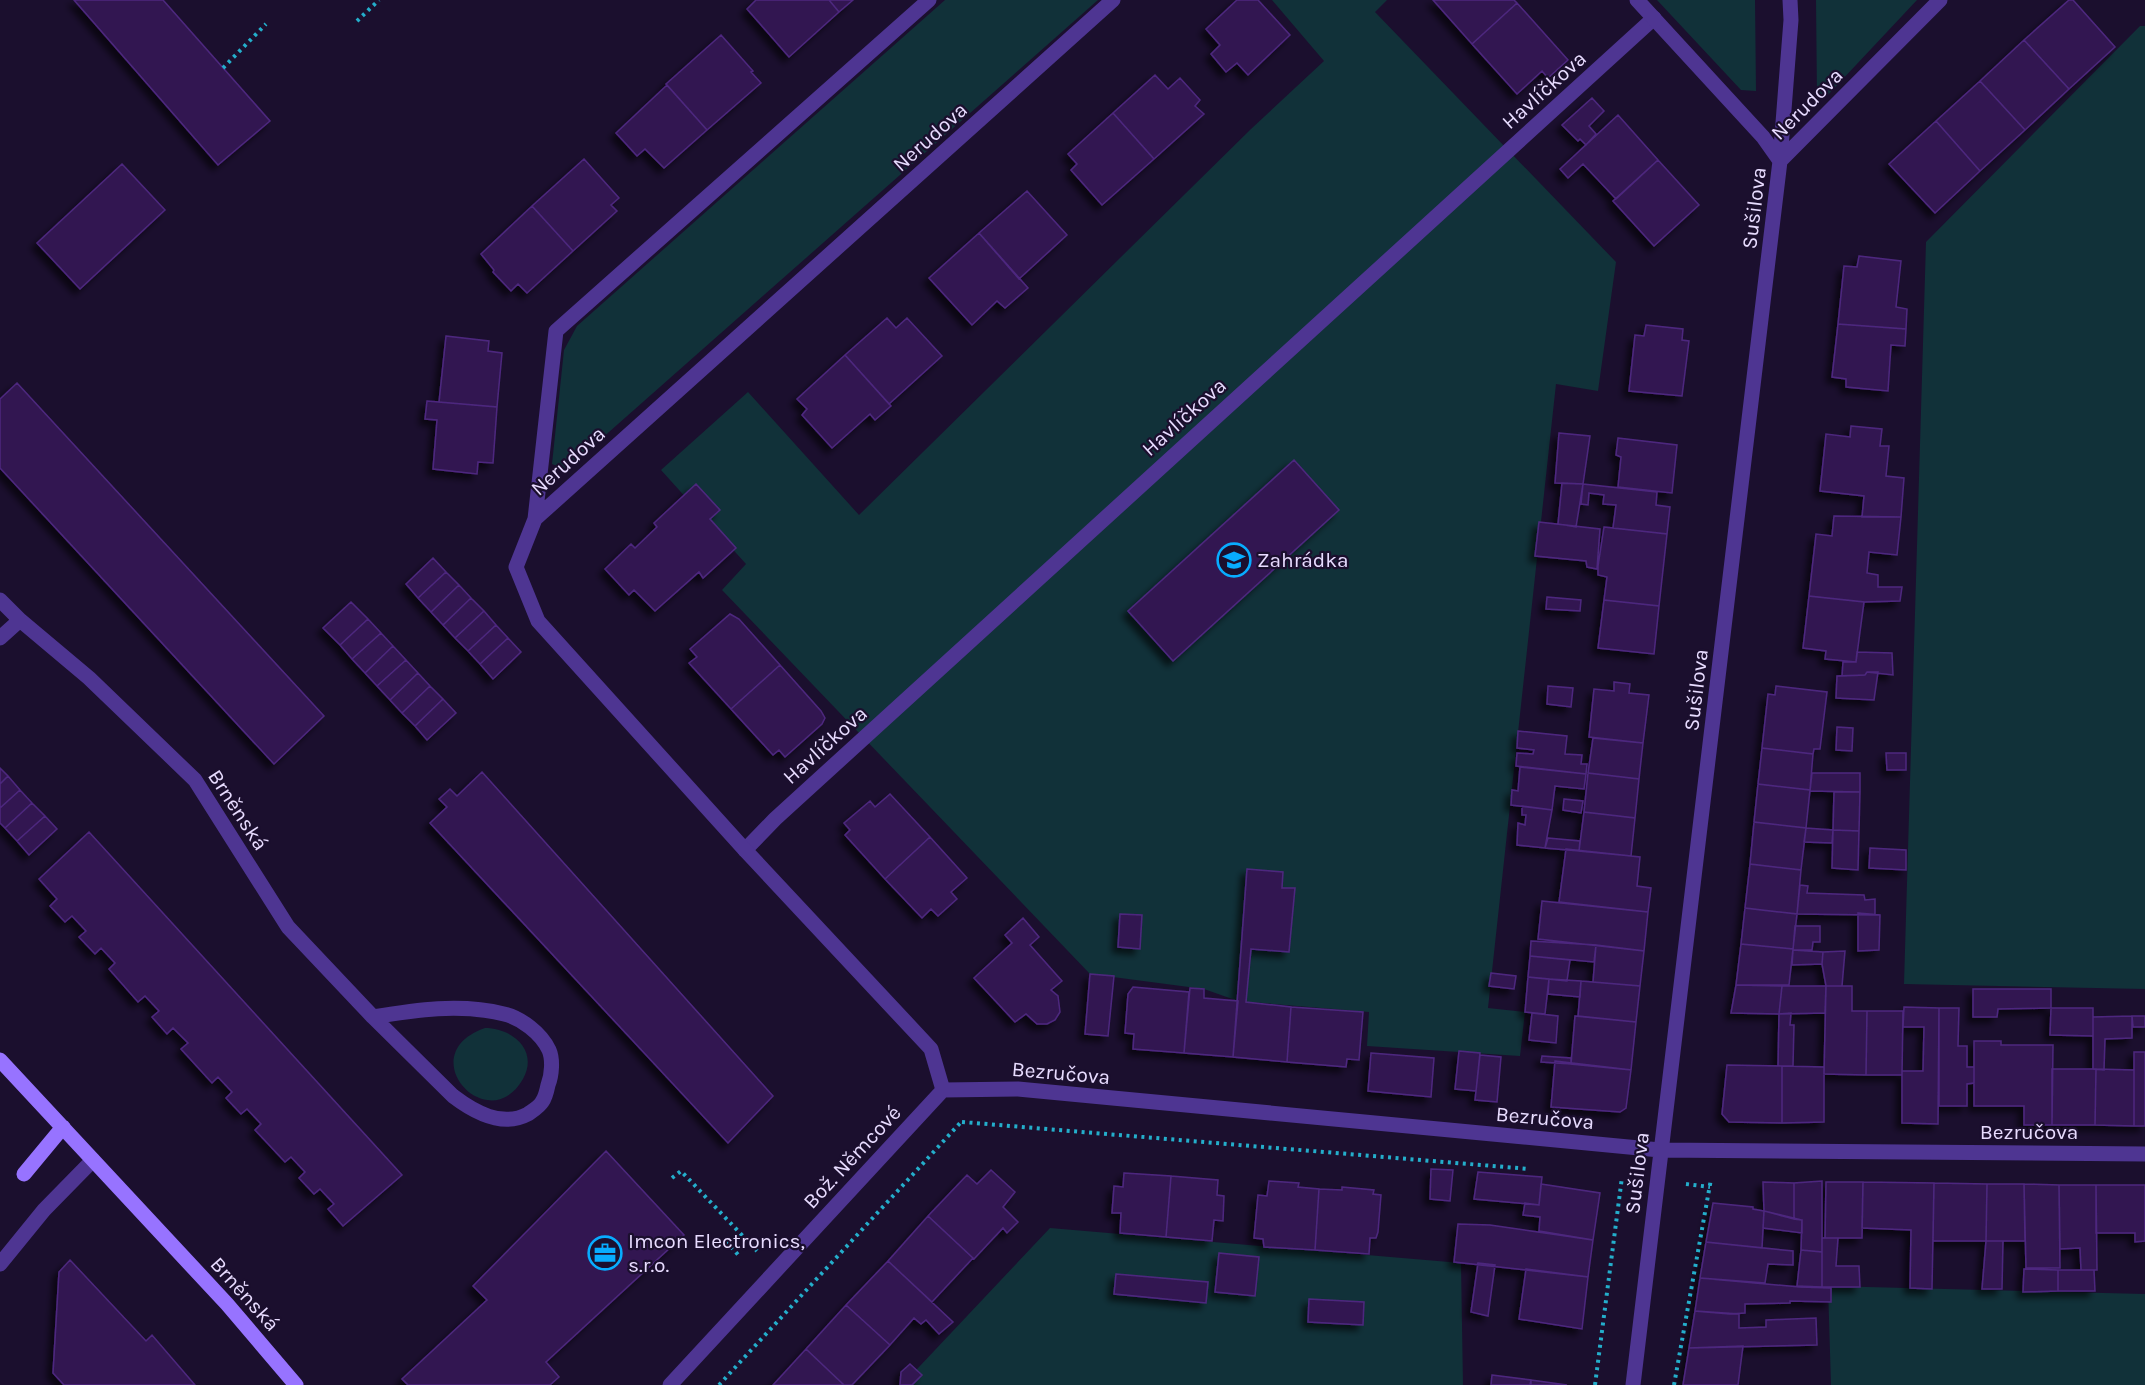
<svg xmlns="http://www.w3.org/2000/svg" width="2145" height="1385" viewBox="0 0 2145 1385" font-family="Karla,sans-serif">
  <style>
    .green { fill: #113139 }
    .building { fill: #311951; stroke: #4e287f; stroke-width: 1.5; filter: url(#shadow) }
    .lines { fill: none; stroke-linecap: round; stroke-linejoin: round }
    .path { stroke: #24aecb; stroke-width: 4; stroke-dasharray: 3 4.5; stroke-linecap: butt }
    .lane { stroke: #4e3592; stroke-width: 15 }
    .street { stroke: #4e3592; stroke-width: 15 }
    .secondary { stroke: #9773ff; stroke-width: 15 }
    .labels { text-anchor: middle; stroke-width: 4.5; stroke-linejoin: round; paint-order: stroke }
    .street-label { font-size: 21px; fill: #e8dcff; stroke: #1b0f2e }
    .poi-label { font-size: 21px; fill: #e8dcff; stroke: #1b0f2e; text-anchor: start }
  </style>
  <defs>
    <filter id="shadow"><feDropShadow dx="-5.5" dy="5.5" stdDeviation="3" flood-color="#0009"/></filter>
  </defs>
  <rect width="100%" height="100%" fill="#1b0f2e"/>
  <path class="green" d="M945 0H1098L566 470 552 464 564 350 577 326Z
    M1272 0H1387L1375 12 1616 262 1598 391 1556 384 1488 1008 1525 1012 1520 1056 1367 1046 1369 1012 1238 1001 1204 989 1090 974 722 590 746 564 661 470 748 392 859 515 1251 129 1324 61Z
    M1657 0H1755L1756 91 1741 90Z
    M1816 0H1917L1825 98H1817Z
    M2140 26H2145V989L1904 984 1926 242Z
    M485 1028C512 1028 539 1050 523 1079 488 1140 410 1054 485 1028Z
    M1050 1228 1461 1263 1463 1385H902Z
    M1828 1286 2145 1294V1385H1831Z"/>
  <path class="building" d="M74 0H163L270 121 218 165Z
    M756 0H829L839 12 789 57 747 9Z
    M829 0H853L839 12Z
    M1237 0H1258L1290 35 1248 75 1237 63 1226 72 1211 54 1220 45 1206 29Z
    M1433 0H1514L1517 3 1472 44Z
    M2069 0H2073L2115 47 2069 89 2024 40Z
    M1517 3 1568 60 1548 78 1542 71 1517 94 1472 44Z
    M721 35 753 71 751 72 761 83 707 130 666 84Z
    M2024 40 2069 89 2025 130 1980 81Z
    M1155 75 1168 89 1180 78 1200 100 1195 106 1204 114 1154 159 1113 113Z
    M1980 81 2025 130 1980 171 1936 121Z
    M667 85 707 130 664 168 645 149 637 156 616 133Z
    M1592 98 1604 111 1589 126 1596 134 1586 145 1580 139 1578 141 1562 125Z
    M1113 113 1154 159 1102 205 1071 170 1077 164 1068 154Z
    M1618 115 1658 160 1616 199 1583 164 1568 178 1560 169Z
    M1936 121 1980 171 1935 213 1889 164Z
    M584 159 619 198 611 205 617 211 573 251 532 206Z
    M1658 160 1699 205 1654 246 1613 201Z
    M122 164 165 210 80 289 37 243Z
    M1027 191 1067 235 1019 279 979 233Z
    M532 206 573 251 527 293 518 284 511 291 493 272 494 270 481 254Z
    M979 233 1028 288 1005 308 997 301 972 325 929 278Z
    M1859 256 1901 261 1896 307 1907 309 1906 329 1838 324 1844 266 1857 267Z
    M887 318 896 328 907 318 942 356 889 404 845 355Z
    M1838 324 1906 329 1905 346 1891 345 1888 391 1846 387V379L1832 377Z
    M1646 325 1683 329 1682 340 1689 341 1682 396 1629 391 1635 335 1644 336Z
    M446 336 489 341 488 351 502 353 497 407 439 402Z
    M845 355 891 406 875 420 870 414 832 448 802 415 807 409 797 399Z
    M17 383 324 716 274 764 0 468V399Z
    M427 401 497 407 493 463 478 462 477 474 433 469 437 420 425 419Z
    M1851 426 1882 429 1880 446H1889L1886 476 1904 478 1901 517H1862L1864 496 1820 491 1826 434 1850 437Z
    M1559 433 1590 436 1583 484 1555 483Z
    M1618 438 1677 445 1672 493 1618 487 1621 457 1616 455Z
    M1294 460 1339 510 1173 661 1128 611Z
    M1562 483 1583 484 1576 527 1558 524Z
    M696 484 720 510 710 519 736 548 703 578 699 572 655 611 634 590 629 595 605 569 631 544 635 548 657 527 654 523Z
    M1583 484 1657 492 1656 505 1670 507 1667 534 1613 528 1616 505 1603 504 1604 495 1589 493 1588 505 1581 504Z
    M1834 516 1901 517 1897 555 1869 552 1867 573 1878 575V587H1902L1900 601 1864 602 1809 596 1816 534 1832 536Z
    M1539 522 1600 529 1597 569 1587 567 1586 561 1535 556Z
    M1604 527 1667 534 1659 606 1604 600 1607 577 1598 575V566Z
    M433 558 446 572 418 598 406 584Z
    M446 572 459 585 431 612 418 598Z
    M459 585 471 598 443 625 431 612Z
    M1809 596 1864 602 1856 662 1825 659 1826 651 1803 648Z
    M1547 597 1581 600 1580 611 1546 609Z
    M471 598 484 611 455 638 443 625Z
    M1604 600 1659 606 1654 654 1598 648Z
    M351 602 368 619 340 645 323 628Z
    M484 611 496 625 468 651 455 638Z
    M730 614 739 619 780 665 731 709 689 663 697 657 690 649Z
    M368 619 381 633 352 659 340 645Z
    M496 625 508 638 480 664 468 651Z
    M381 633 393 646 365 673 352 659Z
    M508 638 521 652 493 679 480 664Z
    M393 646 406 660 377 686 365 673Z
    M1857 652 1892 653 1893 675 1867 672 1865 675 1842 676 1843 662H1856Z
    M406 660 418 673 390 700 377 686Z
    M780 665 821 711 825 718 822 724 785 757 779 750 773 755 731 709Z
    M1867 672H1878L1874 700 1836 698 1837 676 1865 675Z
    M418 673 430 686 402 713 390 700Z
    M1614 682 1630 684 1629 693 1649 695 1643 743 1589 737 1594 689 1614 691Z
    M430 686 443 699 415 726 402 713Z
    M1548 686 1573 688 1571 707 1547 704Z
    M1776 686 1827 692 1820 749H1814L1813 754 1762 748 1768 694 1775 695Z
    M443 699 456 713 427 740 415 726Z
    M1837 727 1853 728 1852 751 1836 750Z
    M1518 731 1567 736 1565 754 1582 755 1581 764H1587L1586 774 1516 766 1517 753 1533 754 1534 750 1517 748Z
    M1593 738 1643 743 1639 779 1588 773Z
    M1762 748 1813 754 1810 790 1758 784Z
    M1886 753H1906V770H1887Z
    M1520 767 1586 774 1584 789 1555 786 1552 810 1511 805 1512 790 1518 791Z
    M0 768 8 776 0 784Z
    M482 772 773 1096 728 1143 430 823 447 807 439 799 450 789 457 796Z
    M1588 773 1639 779 1635 818 1584 812Z
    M1812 773H1860V792L1810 791Z
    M8 776 20 790 0 808V784Z
    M1758 784 1810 790 1806 828 1754 822Z
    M20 790 32 803 5 828 0 823V808Z
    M1834 792H1860L1859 831 1833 830Z
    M890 794 930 837 885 879 845 835 850 830 844 823 870 801 875 807Z
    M1564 799 1583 801 1581 813 1563 810Z
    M32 803 45 816 17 841 5 828Z
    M1522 806 1552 810 1545 848 1517 845 1518 823 1525 825 1526 815H1522Z
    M1584 812 1635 818 1631 856 1579 851Z
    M45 816 57 829 29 855 17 841Z
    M1754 822 1806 828 1801 870 1750 864Z
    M1806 828 1833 830 1832 843 1804 842Z
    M1833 830 1859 831 1858 870 1832 868Z
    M89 832 402 1175 343 1226 328 1209 334 1204 320 1189 314 1194 299 1178 305 1172 291 1157 285 1162 255 1130 261 1124 247 1109 241 1114 226 1098 232 1092 218 1077 212 1083 181 1049 188 1043 173 1028 167 1034 152 1017 159 1011 145 996 138 1002 109 969 115 963 101 948 95 954 79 937 86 931 72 916 65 922 50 906 57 899 39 879Z
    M930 837 967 878 951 892 957 899 938 916 931 909 922 918 885 879Z
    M1548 838 1580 841 1579 851 1545 848Z
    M1870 848 1906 850V870L1869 868Z
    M1566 849 1640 857 1637 886 1651 888 1648 912 1559 902Z
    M1750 864 1801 870 1797 914 1745 908Z
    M1247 869 1283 872 1282 888H1295L1289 952 1251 949 1246 1002 1291 1007 1287 1062 1233 1057Z
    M1800 885 1808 886 1807 893 1864 895 1865 900 1875 899V915L1797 914Z
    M1542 901 1648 912 1644 951 1538 939Z
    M1745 908 1797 914 1793 949 1741 944Z
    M1858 913 1880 915 1879 950 1858 951Z
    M1120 914 1142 915 1140 949 1118 947Z
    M1023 918 1039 937 1030 945 1062 981 1051 990 1058 996 1060 1012 1055 1020 1047 1024H1037L1026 1014 1015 1022 974 978 1012 943 1005 935Z
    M1795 926H1820V942H1813L1812 950H1793Z
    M1531 941 1596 945 1594 962 1530 956Z
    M1741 944 1793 949 1789 985H1736Z
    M1596 945 1644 951 1640 986 1593 982Z
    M1793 950 1823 952 1822 964 1792 965Z
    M1845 951 1842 986H1826L1822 964 1823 952Z
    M1530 956 1570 960 1567 981 1528 977Z
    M1491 973 1516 976 1514 989 1489 986Z
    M1090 974 1114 976 1108 1036 1085 1034Z
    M1528 977 1549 979 1545 1014 1525 1012Z
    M1549 979 1581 981 1580 997 1548 994Z
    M1581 981 1640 986 1636 1022 1578 1016Z
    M1736 985 1782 986 1779 1014 1731 1013Z
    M1782 986H1826L1825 1013 1779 1014Z
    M1826 986H1852V1011H1867L1866 1075 1824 1074Z
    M1133 987 1189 992 1184 1053 1133 1049 1134 1034 1125 1033 1128 994Z
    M1190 988 1204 989V998L1238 1001 1233 1057 1184 1053Z
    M1973 989H2051V1008L1998 1009 1997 1017H1973Z
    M1291 1007 1363 1012 1359 1060 1347 1059 1346 1067 1287 1062Z
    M1904 1007 1939 1008 1938 1124 1902 1123V1071H1923L1924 1027H1903Z
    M1939 1008H1959L1958 1046H1967V1067H1974V1083L1967 1084V1106H1939Z
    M2051 1008H2093V1036L2050 1035Z
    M1867 1011H1903L1902 1075H1866Z
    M1532 1013 1558 1016 1556 1043 1529 1040Z
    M1791 1013 1790 1025H1794L1793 1066H1778L1779 1014Z
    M1575 1016 1636 1022 1631 1070 1571 1064Z
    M2132 1016H2145V1027H2133Z
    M2132 1016V1038L2105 1039 2104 1070 2093 1069V1017Z
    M1974 1041H2001V1045H2053L2052 1125H2024V1106H1974Z
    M1459 1051 1480 1053 1476 1091 1455 1089Z
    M2134 1052H2145V1126H2134Z
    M1371 1053 1434 1058 1431 1097 1368 1091Z
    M1480 1055 1501 1057 1497 1102 1475 1100Z
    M1542 1056 1571 1058V1064L1541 1062Z
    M1555 1061 1631 1070 1626 1108 1620 1112 1551 1107Z
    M1727 1065 1782 1066V1123L1729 1122 1722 1114Z
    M1782 1066 1824 1067V1122L1782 1123Z
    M2052 1069H2096L2095 1125H2052Z
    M2096 1069 2134 1070V1126L2095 1125Z
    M606 1151 684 1235 546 1362 559 1377 550 1385H408L402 1379 487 1300 473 1286Z
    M1431 1169 1453 1170 1450 1201 1430 1199Z
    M991 1170 1015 1192 1003 1207 1018 1222 1007 1233 1003 1228 974 1259 928 1216 967 1175 977 1184Z
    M1478 1172 1542 1177 1539 1205 1474 1199Z
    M1124 1173 1171 1176 1166 1237 1120 1233 1121 1213H1112L1114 1186 1123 1187Z
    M1171 1176 1218 1180 1217 1195 1224 1196 1223 1221 1214 1220 1212 1241 1166 1237Z
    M1269 1181 1299 1183 1298 1187 1319 1189 1315 1250 1264 1247 1263 1239 1254 1238 1258 1195 1267 1196Z
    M1822 1181V1252L1801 1250 1802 1220 1794 1219V1183Z
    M1763 1182 1794 1183V1219L1764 1211Z
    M1826 1182H1863L1862 1238H1825Z
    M1863 1182 1934 1183 1932 1289 1910 1288 1911 1230 1862 1228Z
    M1934 1183 1987 1184 1986 1241H1933Z
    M1541 1184 1600 1193 1593 1240 1539 1231 1540 1217 1523 1215 1525 1203 1539 1205Z
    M1987 1184H2024L2025 1241H1986Z
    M2024 1184 2059 1185 2060 1268H2026Z
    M2059 1185H2096L2097 1270H2081L2080 1248 2060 1249Z
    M2096 1185H2145V1241L2135 1242V1233H2096Z
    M1342 1187 1374 1190 1373 1194 1381 1195 1378 1232 1376 1238H1370L1369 1254 1315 1250 1319 1189 1342 1190Z
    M1713 1203 1753 1207V1209L1764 1211 1762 1248 1706 1242Z
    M1764 1211 1802 1220V1233L1763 1228Z
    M928 1216 973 1258 932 1302 888 1261Z
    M1458 1224 1490 1225 1593 1240 1588 1277 1454 1262Z
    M1822 1238H1838L1836 1266H1859L1860 1287H1822Z
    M1986 1241H2003L2002 1289H1982Z
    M1706 1242 1793 1251V1265L1768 1264 1765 1283 1700 1278Z
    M1801 1250 1822 1252V1287L1797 1286Z
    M1219 1253 1259 1257 1255 1296 1215 1292Z
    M70 1260 146 1341 152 1335 195 1385H64L53 1373 59 1272Z
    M888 1261 953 1322 939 1334 926 1320 921 1324 914 1318 890 1345 846 1305Z
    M1478 1263 1495 1265 1488 1316 1471 1312Z
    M1526 1269 1588 1277 1582 1329 1519 1319Z
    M2024 1269 2058 1270V1291L2023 1292Z
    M2058 1270H2094L2095 1291H2058Z
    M1116 1274 1208 1282 1206 1303 1114 1294Z
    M1700 1278 1800 1287 1831 1288V1302L1790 1301V1303L1745 1304V1313L1730 1314 1695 1311Z
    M1309 1299 1364 1302 1363 1325 1308 1322Z
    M846 1305 890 1345 852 1385H844L806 1349Z
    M1695 1311 1739 1314V1328L1766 1327V1320L1816 1318 1817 1345 1689 1348Z
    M1743 1346 1738 1385H1683L1689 1348Z
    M806 1349 844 1385H773Z
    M910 1364 922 1375 912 1385H900L901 1372Z
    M1492 1375 1531 1380 1530 1385H1491Z
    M1531 1380 1567 1385H1531Z"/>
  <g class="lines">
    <path class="path" d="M357 21 379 0
      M223 68 266 24
      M962 1122 1529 1169
      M672 1178 681 1171 757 1251
      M1686 1184 1710 1187
      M726 1241 740 1257
      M719 1385 962 1121
      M1595 1385 1622 1177
      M1674 1385 1711 1179"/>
    <path class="lane" d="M745 850 775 819 1654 18
      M0 1264 44 1210 93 1160"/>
    <path class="street" d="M929 0 556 331 535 519 516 567 538 621 745 850 931 1049 943 1090
      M1637 0 1763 137 1780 161 1940 0
      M535 519 1113 0
      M0 600 20 620 0 638
      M20 620 89 678 195 780 288 927 373 1017 453 1096C474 1112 502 1128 528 1114 532 1111 539 1107 542 1102 545 1098 547 1090 548 1085 552 1075 553 1059 549 1050 541 1033 521 1018 504 1014 460 1003 415 1010 373 1017
      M943 1090 1018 1089 1660 1150 2145 1154
      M670 1385 943 1090
      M1633 1385 1780 161 1791 20 1790 0"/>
    <path class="secondary" d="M0 1060 227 1304 296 1385
      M24 1174 63 1127"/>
  </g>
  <defs>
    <g id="school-ring" transform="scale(1.725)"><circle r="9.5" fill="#1b0f2e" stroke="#08acff" stroke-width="1.5"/><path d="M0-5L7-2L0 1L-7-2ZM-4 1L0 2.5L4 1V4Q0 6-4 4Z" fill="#08acff"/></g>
    <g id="office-ring" transform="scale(1.725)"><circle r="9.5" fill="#1b0f2e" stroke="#08acff" stroke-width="1.5"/><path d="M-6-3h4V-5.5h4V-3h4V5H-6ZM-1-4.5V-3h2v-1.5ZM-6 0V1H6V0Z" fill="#08acff"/></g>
  </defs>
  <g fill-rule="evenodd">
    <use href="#school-ring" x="1234" y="560"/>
    <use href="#office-ring" x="605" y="1253"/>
  </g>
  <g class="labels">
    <g class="street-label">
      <text transform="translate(1544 90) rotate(-42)" y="7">Havlíčkova</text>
      <text transform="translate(1807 104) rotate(-45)" y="7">Nerudova</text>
      <text transform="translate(930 137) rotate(-42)" y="7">Nerudova</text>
      <text transform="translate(1754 208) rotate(-83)" y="7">Sušilova</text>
      <text transform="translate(1184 417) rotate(-42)" y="7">Havlíčkova</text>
      <text transform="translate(568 461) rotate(-42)" y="7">Nerudova</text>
      <text transform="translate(1696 690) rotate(-83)" y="7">Sušilova</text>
      <text transform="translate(825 745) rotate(-42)" y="7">Havlíčkova</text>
      <text transform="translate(238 810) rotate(57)" y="7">Brněnská</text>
      <text transform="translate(1061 1073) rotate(5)" y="7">Bezručova</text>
      <text transform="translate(1545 1118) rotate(5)" y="7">Bezručova</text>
      <text x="2029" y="1139">Bezručova</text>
      <text transform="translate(852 1157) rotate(-47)" y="7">Bož. Němcové</text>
      <text transform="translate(1637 1173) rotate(-83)" y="7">Sušilova</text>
      <text transform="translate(245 1294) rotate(48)" y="7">Brněnská</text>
    </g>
    <g class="poi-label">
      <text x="1257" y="567">Zahrádka</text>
      <text x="628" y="1248">Imcon Electronics,<tspan x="628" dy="24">s.r.o.</tspan></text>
    </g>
  </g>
</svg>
